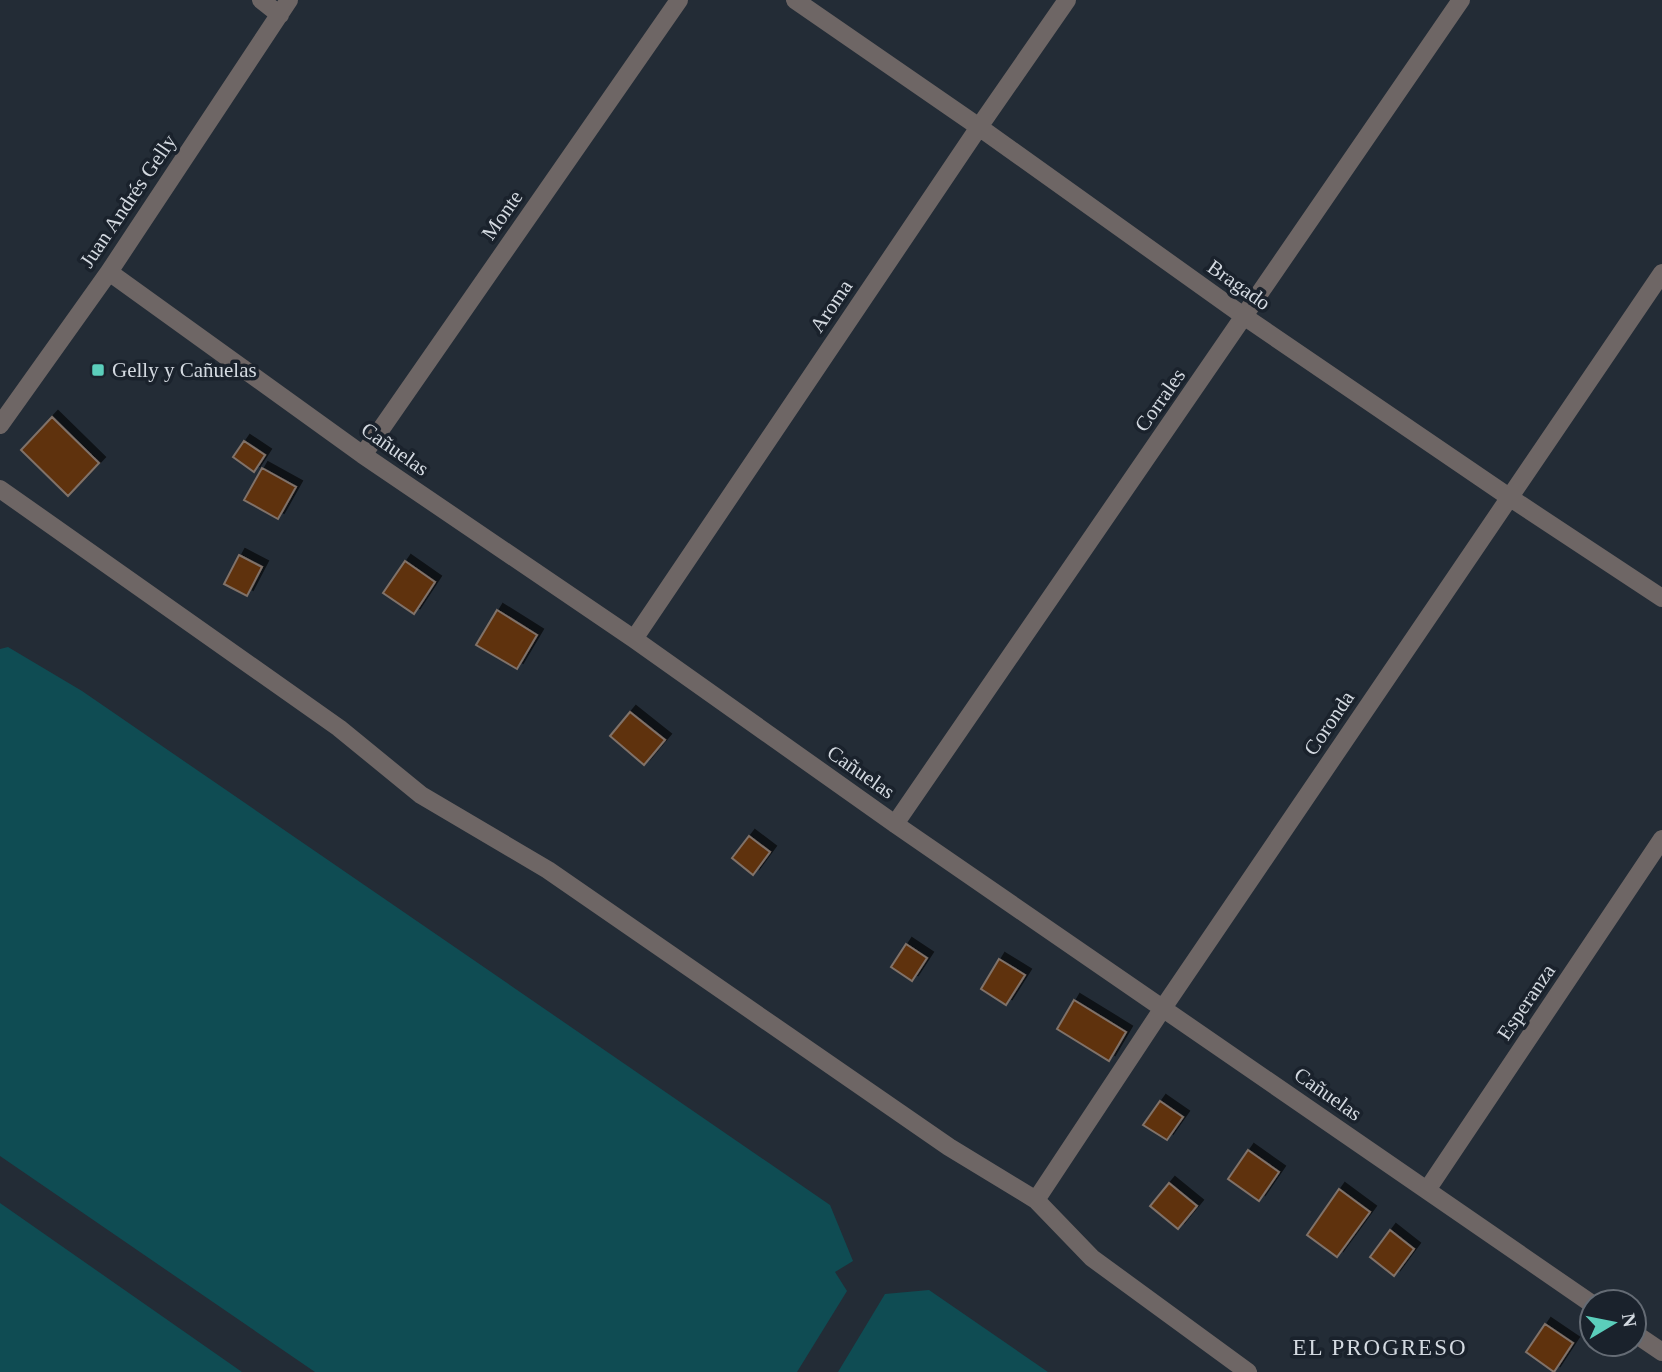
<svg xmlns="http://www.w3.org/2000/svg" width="1662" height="1372" viewBox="0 0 1662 1372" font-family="'Times New Roman',serif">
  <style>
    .water { fill: #0f4c53 }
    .building { fill: #5e310f; stroke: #807269; stroke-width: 2; filter: url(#shadow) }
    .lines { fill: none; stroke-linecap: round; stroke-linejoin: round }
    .minor { stroke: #6e6665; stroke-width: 18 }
    .poi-dot { fill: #5bcebb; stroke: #1a222c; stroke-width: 2.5 }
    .labels { text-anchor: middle; stroke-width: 7; stroke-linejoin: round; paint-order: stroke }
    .street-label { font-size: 21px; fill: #d3d9e0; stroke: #1a222c }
    .poi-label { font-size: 21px; fill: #d3d9e0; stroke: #1a222c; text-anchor: start }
    .neighbourhood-label { font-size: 23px; letter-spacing: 2px; fill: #d3d9e0; stroke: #1a222c }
  </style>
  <defs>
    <filter id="shadow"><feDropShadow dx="6" dy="-6" stdDeviation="0" flood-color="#0009"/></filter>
  </defs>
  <rect width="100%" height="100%" fill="#232c36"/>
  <path class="water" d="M8 647 82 691 830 1205 853 1261 835 1272 847 1291 797 1372H315L0 1156V649Z
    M0 1203 242 1372H0Z
    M929 1290 1048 1372H838L885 1294Z"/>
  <path class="building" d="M52 417 99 463 68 496 21 450Z
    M244 441 265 455 254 472 233 457Z
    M262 468 296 487 278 519 244 500Z
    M239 555 262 567 247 596 224 584Z
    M405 561 435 582 414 614 383 593Z
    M497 610 537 635 517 669 476 645Z
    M630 712 665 740 644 765 610 736Z
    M749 836 770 852 753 875 732 858Z
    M906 944 927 958 912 981 891 967Z
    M999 959 1025 975 1006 1005 981 989Z
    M1074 1000 1126 1032 1109 1061 1057 1029Z
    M1160 1101 1183 1117 1167 1140 1143 1125Z
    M1248 1150 1279 1172 1259 1201 1228 1179Z
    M1169 1183 1197 1206 1178 1229 1150 1206Z
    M1339 1189 1370 1212 1337 1257 1307 1235Z
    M1390 1230 1414 1249 1394 1276 1370 1257Z
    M1545 1324 1573 1343 1554 1372 1526 1352Z"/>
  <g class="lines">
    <path class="minor" d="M261 0 280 15
      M795 0 979 127 1245 317 1509 497 1662 598
      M109 272 363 455 634 639 895 824 1592 1304
      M0 425 109 272 289 0
      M363 455 679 0
      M0 489 339 728 421 795 548 870 949 1147 1036 1200 1092 1258 1248 1372
      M634 639 979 127 1067 0
      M895 824 1461 0
      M1427 1190 1662 839
      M1036 1200 1163 1008 1662 273
      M1634 1333 1662 1352"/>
  </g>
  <rect class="poi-dot" x="91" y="363" width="14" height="14" rx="3.5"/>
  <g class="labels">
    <g class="street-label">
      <text transform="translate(128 201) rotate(-56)" y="7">Juan Andrés Gelly</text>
      <text transform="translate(502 215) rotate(-55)" y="7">Monte</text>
      <text transform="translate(1239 285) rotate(35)" y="7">Bragado</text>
      <text transform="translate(831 306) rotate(-56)" y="7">Aroma</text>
      <text transform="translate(1160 400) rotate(-55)" y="7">Corrales</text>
      <text transform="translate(395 449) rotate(35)" y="7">Cañuelas</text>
      <text transform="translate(1329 723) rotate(-56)" y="7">Coronda</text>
      <text transform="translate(861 772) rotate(35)" y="7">Cañuelas</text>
      <text transform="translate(1526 1002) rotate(-56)" y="7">Esperanza</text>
      <text transform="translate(1328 1094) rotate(35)" y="7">Cañuelas</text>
    </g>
    <g class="poi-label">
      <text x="112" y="377">Gelly y Cañuelas</text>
    </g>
    <g class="neighbourhood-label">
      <text x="1380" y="1355">EL PROGRESO</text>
    </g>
  </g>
  <g transform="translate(1613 1323) rotate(80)"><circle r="33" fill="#1a222c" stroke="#646b74" stroke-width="2"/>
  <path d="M0-5L12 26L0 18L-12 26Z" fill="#5bcebb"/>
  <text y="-10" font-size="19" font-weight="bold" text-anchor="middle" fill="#d3d9e0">N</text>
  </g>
</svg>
